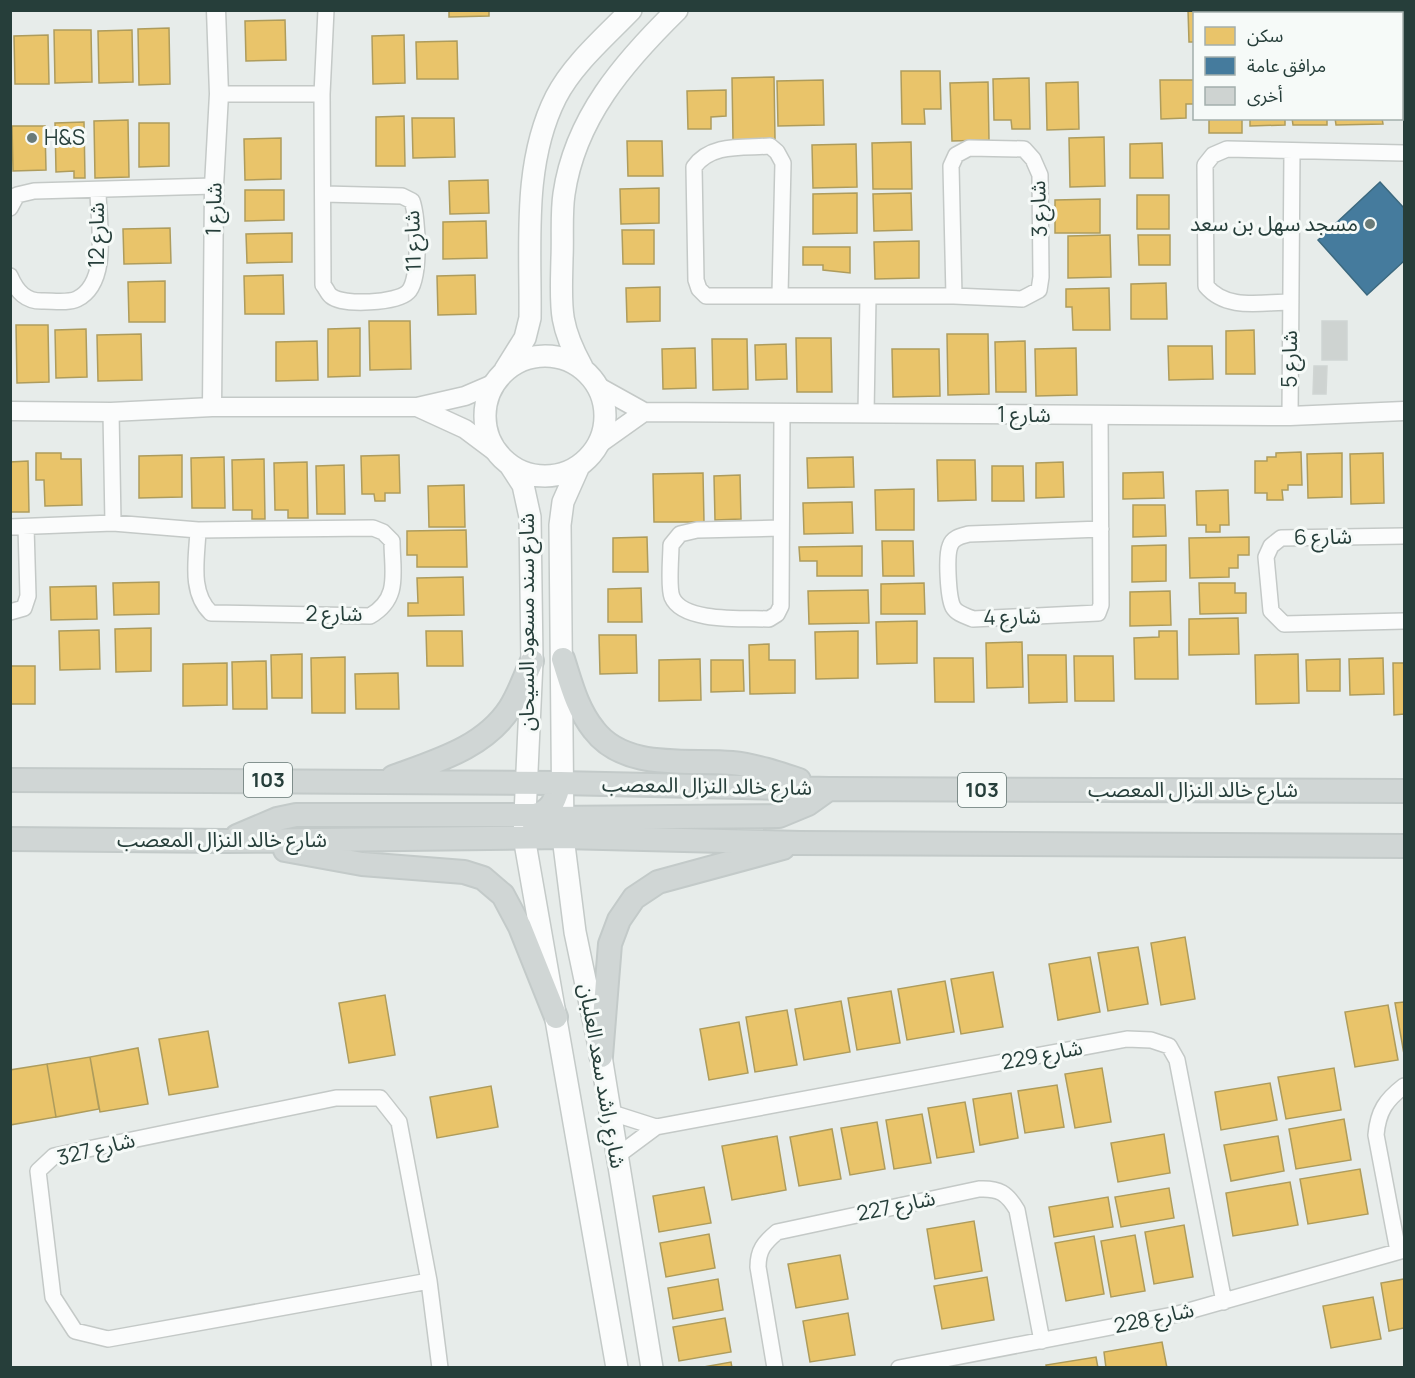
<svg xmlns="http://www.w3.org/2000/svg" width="1415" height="1378" viewBox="0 0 1415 1378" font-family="Manrope,'Noto Sans Arabic',sans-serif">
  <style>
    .homes { fill: #e9c46a; stroke: #ae9c5c; stroke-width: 1.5 }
    .public { fill: #457b9d; stroke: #3c697f; stroke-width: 1.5 }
    .building { fill: #ced3d1; stroke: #d0d5d3; stroke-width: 1.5 }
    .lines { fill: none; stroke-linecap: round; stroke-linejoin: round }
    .minor-casing { stroke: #c4c9c7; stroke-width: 18 }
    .tertiary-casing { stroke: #c4c9c7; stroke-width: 21 }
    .secondary-casing { stroke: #c4cac8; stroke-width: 24 }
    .primary-casing { stroke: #c3cac9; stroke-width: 26 }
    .minor { stroke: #fbfcfc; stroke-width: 15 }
    .tertiary { stroke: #fbfcfc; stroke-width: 18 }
    .secondary { stroke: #fbfcfc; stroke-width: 21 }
    .primary { stroke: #d0d6d5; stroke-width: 22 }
    .poi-dot { fill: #6a7b78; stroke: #f6faf8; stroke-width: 2 }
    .labels { text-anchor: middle; stroke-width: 6; stroke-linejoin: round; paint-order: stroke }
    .shield { fill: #f6faf8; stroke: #647673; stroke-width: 1.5 }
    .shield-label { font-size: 20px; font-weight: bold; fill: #263e3a }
    .poi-label { font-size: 21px; fill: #263e3a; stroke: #f6faf8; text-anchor: start }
    .street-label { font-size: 21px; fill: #263e3a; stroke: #f6faf8 }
  </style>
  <rect width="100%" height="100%" fill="#e7ecea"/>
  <path class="homes" d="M449 10H489V16L449 17Z
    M1188 10H1226L1227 14H1194V42H1189Z
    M1240 10H1277V14H1241Z
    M1286 10H1321V14H1286Z
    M1334 10H1369V14H1334Z
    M285 20 286 60 246 61 245 21Z
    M169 28 170 84 139 85 138 29Z
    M54 30H91L92 82 55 83Z
    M132 30 133 82 99 83 98 31Z
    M48 35 49 84H15L14 36Z
    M404 35 405 83 373 84 372 36Z
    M457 41 458 79H417L416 42Z
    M901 71H940L941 109H924L925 124H902Z
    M774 77 775 139 733 140 732 78Z
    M1029 78 1030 129H1012L1011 120H994L993 79Z
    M823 80 824 125 778 126 777 81Z
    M1160 80H1194V104H1186V118L1161 119Z
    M988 82 989 140 952 141 950 83Z
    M1078 82 1079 129 1047 130 1046 83Z
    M726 90V116L711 117V129H688L687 91Z
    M404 116 405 166H376V117Z
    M412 118H454L455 157 413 158Z
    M1209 118H1242V133H1209Z
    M1250 118H1285V125L1250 126Z
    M1292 118H1327V125H1293Z
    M1335 118H1382L1383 124 1336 125Z
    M128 120 129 177 95 178 94 121Z
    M84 122 85 178H74V171L56 172 55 123Z
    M139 123H169V166L139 167Z
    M12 126H45L46 170 13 171Z
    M1104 137 1105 186 1070 187 1069 138Z
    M281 138V179L245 180 244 139Z
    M627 141H662L663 176H628Z
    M911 142 912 189H873L872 143Z
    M1162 143 1163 178H1130V144Z
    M856 144 857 187 813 188 812 145Z
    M488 180 489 213 450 214 449 181Z
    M659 188V223L621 224 620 189Z
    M245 190H284V220L245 221Z
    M857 193V233L813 234V194Z
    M911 193 912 230 874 231 873 194Z
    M1137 195H1169V229H1137Z
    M1100 199V233H1055V200Z
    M486 221 487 258 443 259V222Z
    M170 228 171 263 124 264 123 229Z
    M622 230H654V264H623Z
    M292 233V262L247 263 246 234Z
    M1110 235 1111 277 1068 278V236Z
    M1138 235H1170V265H1139Z
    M919 241V278L875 279 874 242Z
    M803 247H850V273L823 270V265H803Z
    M283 275 284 314H245L244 276Z
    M475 275 476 314 438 315 437 276Z
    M165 281V322H129L128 282Z
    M1166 283 1167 319H1131V284Z
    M660 287V321L627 322 626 288Z
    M1109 288 1110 330H1073L1072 307H1066V289Z
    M369 321H410L411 369 370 370Z
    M16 325H48L49 382 17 383Z
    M360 328V376L328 377V329Z
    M86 329 87 377 56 378 55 330Z
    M1254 330 1255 374H1226V331Z
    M141 334 142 380 98 381 97 335Z
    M947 334H988L989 394 948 395Z
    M796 338H831L832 392H797Z
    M712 339H747L748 389 713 390Z
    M317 341 318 380 276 381V342Z
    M1025 341 1026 392H996L995 342Z
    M786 344 787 379 756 380 755 345Z
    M1168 346H1212L1213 379 1169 380Z
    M695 348 696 388 663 389 662 349Z
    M1076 348 1077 395 1036 396 1035 349Z
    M892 349H939L940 396 893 397Z
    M1301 452 1302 485H1288V490H1282L1283 500H1267V493H1255V461H1267V457H1276V453Z
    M36 453H61V459H81L82 505 45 506 44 480H36Z
    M1342 453V497L1308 498 1307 454Z
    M1383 453 1384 503 1351 504 1350 454Z
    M182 455V497L139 498V456Z
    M399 455 400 493H385V501H375L374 494H362L361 456Z
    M224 457 225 508H192L191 458Z
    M853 457 854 487 808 488 807 458Z
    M264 459 265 519H252V510H233L232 460Z
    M937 460H975L976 500 938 501Z
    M28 461 29 512H10V462Z
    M307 462 308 518H288V510H275L274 463Z
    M1063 462 1064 497 1036 498V463Z
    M344 465 345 514H317L316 466Z
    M992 466H1023L1024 501H992Z
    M1163 472 1164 498 1123 499V473Z
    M703 473 704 522H654L653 474Z
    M740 475 741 519 715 520 714 476Z
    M464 485 465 527H429L428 486Z
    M914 489V530H876L875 490Z
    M1228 490 1229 525H1220V532H1206V525H1197L1196 491Z
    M852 502 853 533 804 534 803 503Z
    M1133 505H1165L1166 536 1133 537Z
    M466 530 467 567H417V555H407V531Z
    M647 537 648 572H613V538Z
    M1249 537V555H1238V568H1229V577L1190 578 1189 538Z
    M882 541H913L914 576H883Z
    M1166 545V581L1132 582V546Z
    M862 546V576H817V561H800L799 547Z
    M463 577 464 615 408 616V603H418L417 578Z
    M159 582V614L114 615 113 583Z
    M924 583 925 614H881V584Z
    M1199 583H1235V593H1246V613L1200 614Z
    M96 586 97 619 51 620 50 587Z
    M641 588 642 622H608V589Z
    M868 590 869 623 809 624 808 591Z
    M1170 591 1171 625 1130 626V592Z
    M1238 618 1239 654 1189 655V619Z
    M917 621V663L877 664 876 622Z
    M151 628V671L116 672 115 629Z
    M99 630 100 669 60 670 59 631Z
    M426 631H462L463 666H427Z
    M858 631V678L816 679 815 632Z
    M1159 631H1177L1178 679H1135L1134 638 1159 637Z
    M599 635H636L637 673 600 674Z
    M1022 642 1023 687 987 688 986 643Z
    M769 644V660H795V693L750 694 749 645Z
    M302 654V698H272L271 655Z
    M1298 654 1299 703 1256 704 1255 655Z
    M1028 655H1066L1067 702 1029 703Z
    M1074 656H1113L1114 701H1075Z
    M345 657V713H312L311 658Z
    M934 658H973L974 702H935Z
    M1383 658 1384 694 1350 695 1349 659Z
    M700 659 701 700 659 701V660Z
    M1340 659V691H1307L1306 660Z
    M711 660H743L744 691 711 692Z
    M266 661 267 709H233L232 662Z
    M227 663V705L183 706V664Z
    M1393 663H1404V714L1394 715Z
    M10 666H35V704H10Z
    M398 673 399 709H356L355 674Z
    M1185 937 1195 999 1161 1005 1151 943Z
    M1138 947 1148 1004 1108 1011 1098 953Z
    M1090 957 1100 1012 1058 1020 1049 964Z
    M993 972 1003 1027 961 1034 951 979Z
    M945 981 954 1032 907 1040 898 989Z
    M891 991 900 1043 857 1050 848 998Z
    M385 995 395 1055 349 1063 339 1003Z
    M841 1001 850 1052 804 1060 795 1009Z
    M1404 1002V1054L1395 1003Z
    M1388 1005 1398 1060 1355 1067 1345 1012Z
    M787 1010 797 1065 755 1072 746 1017Z
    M739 1022 748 1073 709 1080 700 1029Z
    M208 1031 218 1087 169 1095 159 1039Z
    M138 1048 148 1104 100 1112 90 1057Z
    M90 1057 99 1109 56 1117 47 1064Z
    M47 1064 56 1117 10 1125V1070Z
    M1102 1068 1111 1122 1075 1128 1065 1074Z
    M1334 1068 1341 1110 1286 1119 1278 1077Z
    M1270 1083 1277 1120 1221 1130 1215 1092Z
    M1057 1085 1064 1127 1025 1133 1018 1091Z
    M491 1086 498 1127 437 1138 430 1097Z
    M1011 1093 1018 1138 980 1145 973 1099Z
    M965 1102 974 1152 937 1158 928 1108Z
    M922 1114 931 1163 894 1169 886 1120Z
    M1344 1119 1351 1160 1296 1169 1289 1129Z
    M877 1122 885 1169 850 1175 841 1128Z
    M832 1129 841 1179 799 1186 790 1137Z
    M1164 1134 1170 1173 1118 1182 1111 1143Z
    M777 1136 786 1190 732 1200 722 1146Z
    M1278 1136 1284 1171 1231 1181 1224 1145Z
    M1360 1169 1368 1214 1308 1224 1300 1179Z
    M1290 1182 1298 1225 1233 1236 1226 1193Z
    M704 1187 711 1223 659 1232 653 1196Z
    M1169 1188 1174 1218 1121 1227 1115 1197Z
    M1108 1197 1113 1227 1054 1237 1049 1207Z
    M974 1221 982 1271 935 1279 927 1229Z
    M1184 1225 1193 1277 1154 1284 1145 1232Z
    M709 1234 715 1268 666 1277 660 1243Z
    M1135 1235 1145 1291 1111 1297 1101 1241Z
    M1094 1236 1104 1294 1066 1301 1055 1243Z
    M840 1255 848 1299 796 1308 788 1264Z
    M987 1277 994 1320 942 1329 934 1286Z
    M718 1279 723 1310 673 1319 668 1288Z
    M1404 1279V1328L1389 1331 1381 1283Z
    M1373 1297 1381 1339 1331 1348 1323 1306Z
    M848 1313 855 1355 810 1362 803 1321Z
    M725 1318 731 1352 679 1361 673 1327Z
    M1162 1342 1167 1368H1106L1104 1352Z
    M1096 1357 1098 1368H1047L1046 1365Z
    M731 1362 732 1368H698Z"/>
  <path class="public" d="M1380 182 1404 208V261L1367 295 1318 240Z"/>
  <path class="building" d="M1322 321H1347V360H1322Z
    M1314 366H1327L1326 394H1313Z"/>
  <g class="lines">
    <g class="minor-casing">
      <path id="minor" d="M219 94H322
        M324 194 402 196 412 201C418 217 421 280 408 292 397 303 343 306 331 296 328 294 326 288 323 285L322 94 326 10
        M10 208 17 195 34 191 214 186
        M10 276C17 292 26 302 44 301 54 301 69 303 77 299 111 282 98 222 98 190
        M780 294 783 163 777 152 770 146C743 148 711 143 694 167L696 280 699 289 706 296H954L1022 299 1039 290 1041 277 1040 175 1033 159 1024 149 969 148 956 155 951 166 954 296
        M1291 302C1261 302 1227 311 1206 286L1205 165 1213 155 1227 149 1404 153
        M111 412 113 523
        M866 413 868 297
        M1100 415 1101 605 1098 613 973 619C966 616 957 614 953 607 948 597 946 556 950 546 953 537 962 536 969 534L1101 529
        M1290 416 1292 152
        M10 527 113 523 198 530 373 528 383 532 392 541C392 572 401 598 370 616L211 613C189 592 197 558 198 530
        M781 528 697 530 680 534 671 545C671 557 668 587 672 597 683 623 745 618 769 619L777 614 781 606 782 414
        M1404 536 1281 538 1271 546 1266 557 1271 611 1284 624 1404 621
        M10 612 24 608 28 596 26 527
        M609 1112 656 1127
        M617 1156 656 1127 1127 1039 1151 1040 1169 1046 1177 1060 1224 1302
        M1398 1251 1376 1135C1378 1111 1386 1100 1404 1086
        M429 1281 108 1339 75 1331 53 1297 38 1171 54 1156 336 1098H380L399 1122 429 1281 440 1368
        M775 1368 758 1267C758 1250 764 1243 777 1232L979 1189C999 1188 1007 1193 1017 1210L1042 1341
        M899 1368 1178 1314 1404 1250"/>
    </g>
    <g class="tertiary-casing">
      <path id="tertiary" d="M599 387 644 412 1290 416 1404 411
        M212 407 214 186 219 94 216 10
        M417 407 465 429 497 453
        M10 411 111 412 212 407H417L465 396 493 384
        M599 444 644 412"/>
    </g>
    <g class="secondary-casing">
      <path id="secondary" d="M485 416a60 60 0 1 1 120 0a60 60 0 1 1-120 0Z
        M582 367C558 323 561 307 562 258 563 237 561 214 564 194 575 118 624 62 677 10
        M505 370 525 338 530 318C531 245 522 164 556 97 573 64 605 37 631 10
        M510 465 523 485 530 517 532 661 524 837 617 1368
        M579 466 563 502 560 525 563 837 575 932 601 1056 652 1368"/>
    </g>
    <g class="primary-casing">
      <path id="primary" d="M563 659C571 684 577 709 594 730 625 771 689 759 732 763 754 765 778 773 799 780
        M393 777C436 761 484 748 510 708 519 694 525 676 532 661
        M10 780 560 783 829 789 1404 791
        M534 825 547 818 779 816 808 804 829 789
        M237 836 277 819 296 815H535C553 811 555 799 560 783
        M10 839 227 841 563 837 800 843 1404 846
        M285 850 362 864 464 872 483 878 503 895 520 927 556 1017
        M601 1056 610 944 619 920 634 898 658 882 783 848"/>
    </g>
    <use href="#minor" class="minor"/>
    <use href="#tertiary" class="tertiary"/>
    <use href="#secondary" class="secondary"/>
    <use href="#primary" class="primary"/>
  </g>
  <g class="poi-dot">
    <circle cx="32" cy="138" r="6"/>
    <circle cx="1370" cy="224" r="6"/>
  </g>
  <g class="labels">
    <g class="shield">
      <rect x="244" y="763" width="48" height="34" rx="4.5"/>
      <rect x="958" y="773" width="48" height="34" rx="4.5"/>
    </g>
    <g class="shield-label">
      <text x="268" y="787">103</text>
      <text x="982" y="797">103</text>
    </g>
    <g class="poi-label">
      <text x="44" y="145">H&amp;S</text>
      <text x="1358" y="231" text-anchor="end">مسجد سهل بن سعد</text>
    </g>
    <g class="street-label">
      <text transform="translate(214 209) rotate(-89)" y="7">شارع 1</text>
      <text transform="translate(1039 209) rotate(-92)" y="7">شارع 3</text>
      <text transform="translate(97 235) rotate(-90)" y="7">شارع 12</text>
      <text transform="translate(413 241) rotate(-92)" y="7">شارع 11</text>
      <text transform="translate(1290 359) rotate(-90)" y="7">شارع 5</text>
      <text x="1024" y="422">شارع 1</text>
      <text transform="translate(1323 537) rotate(-1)" y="7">شارع 6</text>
      <text x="334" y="621">شارع 2</text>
      <text transform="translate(1012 617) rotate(-2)" y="7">شارع 4</text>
      <text transform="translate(527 622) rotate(-90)" y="7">شارع سند مسعود السيحان</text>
      <text transform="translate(707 786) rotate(1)" y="7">شارع خالد النزال المعصب</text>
      <text x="1193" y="797">شارع خالد النزال المعصب</text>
      <text x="222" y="847">شارع خالد النزال المعصب</text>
      <text transform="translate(1042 1055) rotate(-11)" y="7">شارع 229</text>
      <text transform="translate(602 1076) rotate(80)" y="7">شارع راشد سعد العلبان</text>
      <text transform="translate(96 1149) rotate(-14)" y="7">شارع 327</text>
      <text transform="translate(896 1206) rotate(-12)" y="7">شارع 227</text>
      <text transform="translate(1154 1318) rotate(-12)" y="7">شارع 228</text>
    </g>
  </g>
  <rect width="1415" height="1378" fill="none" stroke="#263e3a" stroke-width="24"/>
  <rect x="1193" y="12" width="210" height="108" fill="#f6faf8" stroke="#a3afac" stroke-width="1.5"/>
  <rect x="1205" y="27" width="30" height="18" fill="#e9c46a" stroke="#a3afac" stroke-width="1.5"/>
  <text x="1247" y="42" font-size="18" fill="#263e3a">سكن</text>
  <rect x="1205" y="57" width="30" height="18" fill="#457b9d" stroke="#a3afac" stroke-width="1.5"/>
  <text x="1247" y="72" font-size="18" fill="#263e3a">مرافق عامة</text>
  <rect x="1205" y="87" width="30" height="18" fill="#ced3d1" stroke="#a3afac" stroke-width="1.5"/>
  <text x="1247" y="102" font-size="18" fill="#263e3a">أخرى</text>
</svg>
